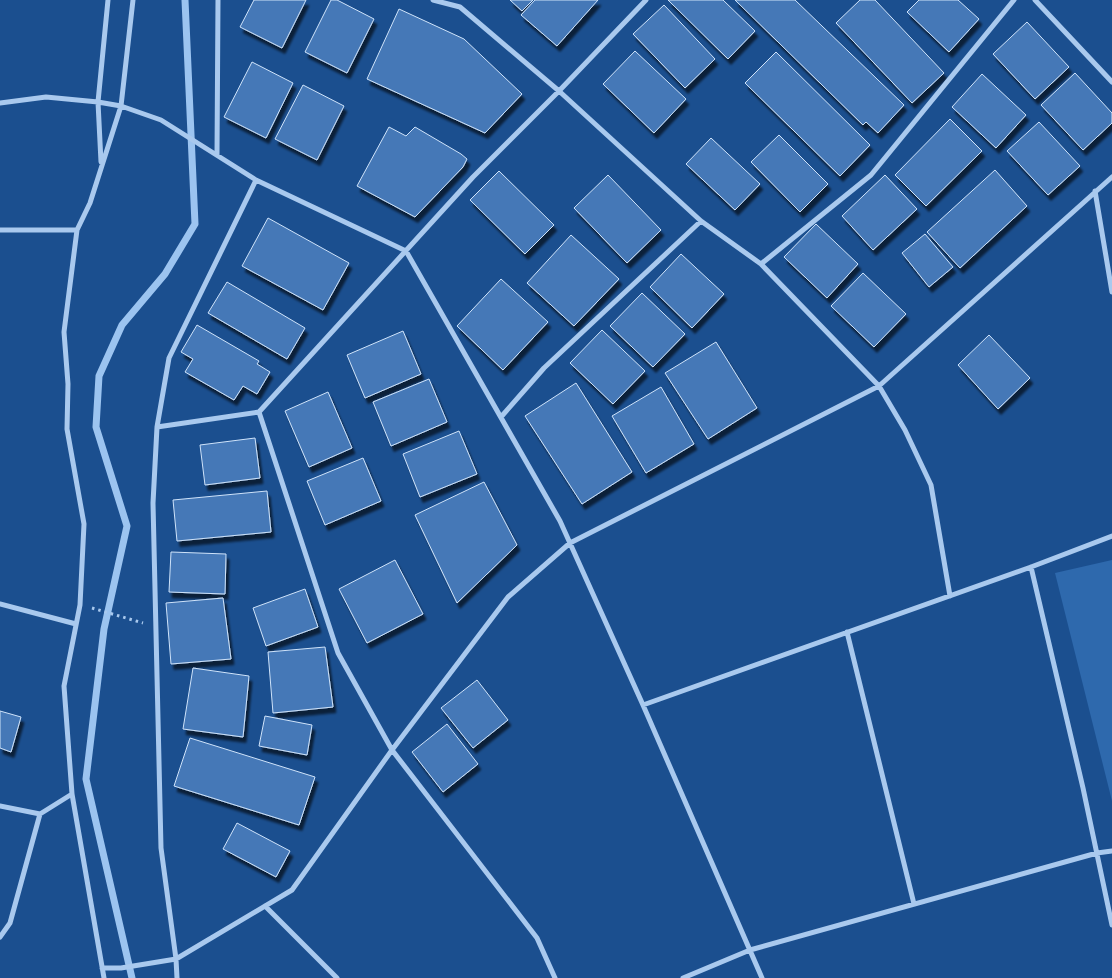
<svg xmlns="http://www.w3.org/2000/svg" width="1112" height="978" viewBox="0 0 1112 978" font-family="Mulish,sans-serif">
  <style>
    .green { fill: #2e69ad }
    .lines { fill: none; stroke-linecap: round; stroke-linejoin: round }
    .stream { stroke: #9cc4f0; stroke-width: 7 }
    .building { fill: #4478b7; stroke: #cfe3fa; filter: url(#shadow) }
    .path { stroke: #a9c9ee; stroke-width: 3; stroke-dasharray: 2.5 4; stroke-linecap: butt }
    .street { stroke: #a9c9ee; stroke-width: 5 }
  </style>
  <defs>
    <filter id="shadow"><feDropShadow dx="3" dy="5.5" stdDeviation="1" flood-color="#0009"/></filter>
  </defs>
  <rect width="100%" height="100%" fill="#1b4f8f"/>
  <path class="green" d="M1112 560V801L1055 573Z"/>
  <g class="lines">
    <path class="stream" d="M132 978 86 779 104 629 127 526 96 427 99 376 122 325 165 274 195 224 185 0"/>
  </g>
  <path class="building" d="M254 0H306L282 48 240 27Z
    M331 0H337L374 19 347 73 305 52Z
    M510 0H533L522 11Z
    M535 0H598L557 46 521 15Z
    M668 0H723L755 31 728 59Z
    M735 0H795L904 105 878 133 866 122 863 125Z
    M860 0H875L944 73 912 103 836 23Z
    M919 0H958L979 19 949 52 907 12Z
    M664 5 715 59 685 88 633 34Z
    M399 9 464 39 522 94 485 133 367 79Z
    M1027 22 1069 67 1035 99 993 54Z
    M635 51 686 99 654 133 603 84Z
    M776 52 870 145 840 176 745 83Z
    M252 62 293 83 266 138 224 117Z
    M1075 73 1112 113V123L1083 150 1041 105Z
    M982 74 1026 115 996 148 952 107Z
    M303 85 344 106 317 160 275 139Z
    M950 119 982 151 926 206 895 175Z
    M1039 122 1080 166 1048 195 1007 151Z
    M389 127 406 136 415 127 461 154 467 159 463 167 415 217 357 186Z
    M779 135 828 184 800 212 751 162Z
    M711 138 760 184 735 210 686 164Z
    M995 170 1027 206 960 268 927 232Z
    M499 171 554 225 525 254 470 200Z
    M608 175 661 230 627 263 574 208Z
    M885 175 917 209 873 250 842 216Z
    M268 218 349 263 323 310 242 266Z
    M816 224 858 264 827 298 784 257Z
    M925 234 953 267 929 287 902 253Z
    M571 235 619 279 574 326 527 283Z
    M681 254 724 294 692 328 650 287Z
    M863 273 906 314 874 347 831 306Z
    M501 279 548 322 503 370 457 326Z
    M227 282 305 328 287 359 208 313Z
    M642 293 685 334 653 367 610 326Z
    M197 325 259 361 257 364 270 372 257 394 243 386 234 400 185 372 193 359 181 352Z
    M602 330 645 371 613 404 570 363Z
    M403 331 421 374 365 398 347 355Z
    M989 335 1030 378 998 409 958 365Z
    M716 342 757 408 708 439 665 373Z
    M429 379 447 422 391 446 373 402Z
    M576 383 632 472 582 504 525 416Z
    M661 387 694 444 646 473 612 416Z
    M328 392 352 448 309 467 285 411Z
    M459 431 477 474 420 497 403 454Z
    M255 438 260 478 205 485 200 445Z
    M363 458 381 501 325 525 307 481Z
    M484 482 517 545 457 603 415 515Z
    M267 491 271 532 177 541 173 500Z
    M171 552 226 554 225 594 169 592Z
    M395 560 423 614 367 643 339 589Z
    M305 589 318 627 266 646 253 608Z
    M223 598 231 659 171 664 166 603Z
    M325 647 333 707 273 713 268 652Z
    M193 668 249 676 243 737 183 729Z
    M477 680 508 720 473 748 441 708Z
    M0 711 21 717 11 752 0 748Z
    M265 716 312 725 307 755 259 746Z
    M447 724 478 764 443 792 412 752Z
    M190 738 315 777 299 825 174 786Z
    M237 823 290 851 276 877 223 849Z"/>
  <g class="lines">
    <path class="path" d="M92 608 143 623"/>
    <path class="street" d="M433 0 460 7 559 91 701 221 761 264 879 386 905 430 931 485 950 596
      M1035 0 1112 82
      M0 103 46 97 98 102 121 106 161 120 256 180 406 251 560 521 643 705 762 978
      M217 155 218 0
      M101 162 98 102 108 0
      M1095 191 1112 292
      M0 230H77
      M761 264 871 175 1014 0
      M259 412 338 653 392 750 537 938 555 978
      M501 417 544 368 701 221
      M157 427 169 358 256 180
      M1031 567 1083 788 1112 925
      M0 604 76 624
      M847 632 914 904
      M643 705 1031 567 1112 536
      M0 806 40 814
      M265 906 337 978
      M0 937 10 923 40 814 72 794
      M102 968H121L176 959 292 890 392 750 508 597 570 543 879 386 1112 177
      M104 978 72 794 64 686 80 605 84 524 67 429 68 384 64 332 77 230 90 203 121 106 133 0
      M177 978 176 959 161 848 153 503 157 427 259 412 473 177 559 91 646 0
      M683 978 750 950 1097 853 1112 851"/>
  </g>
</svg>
